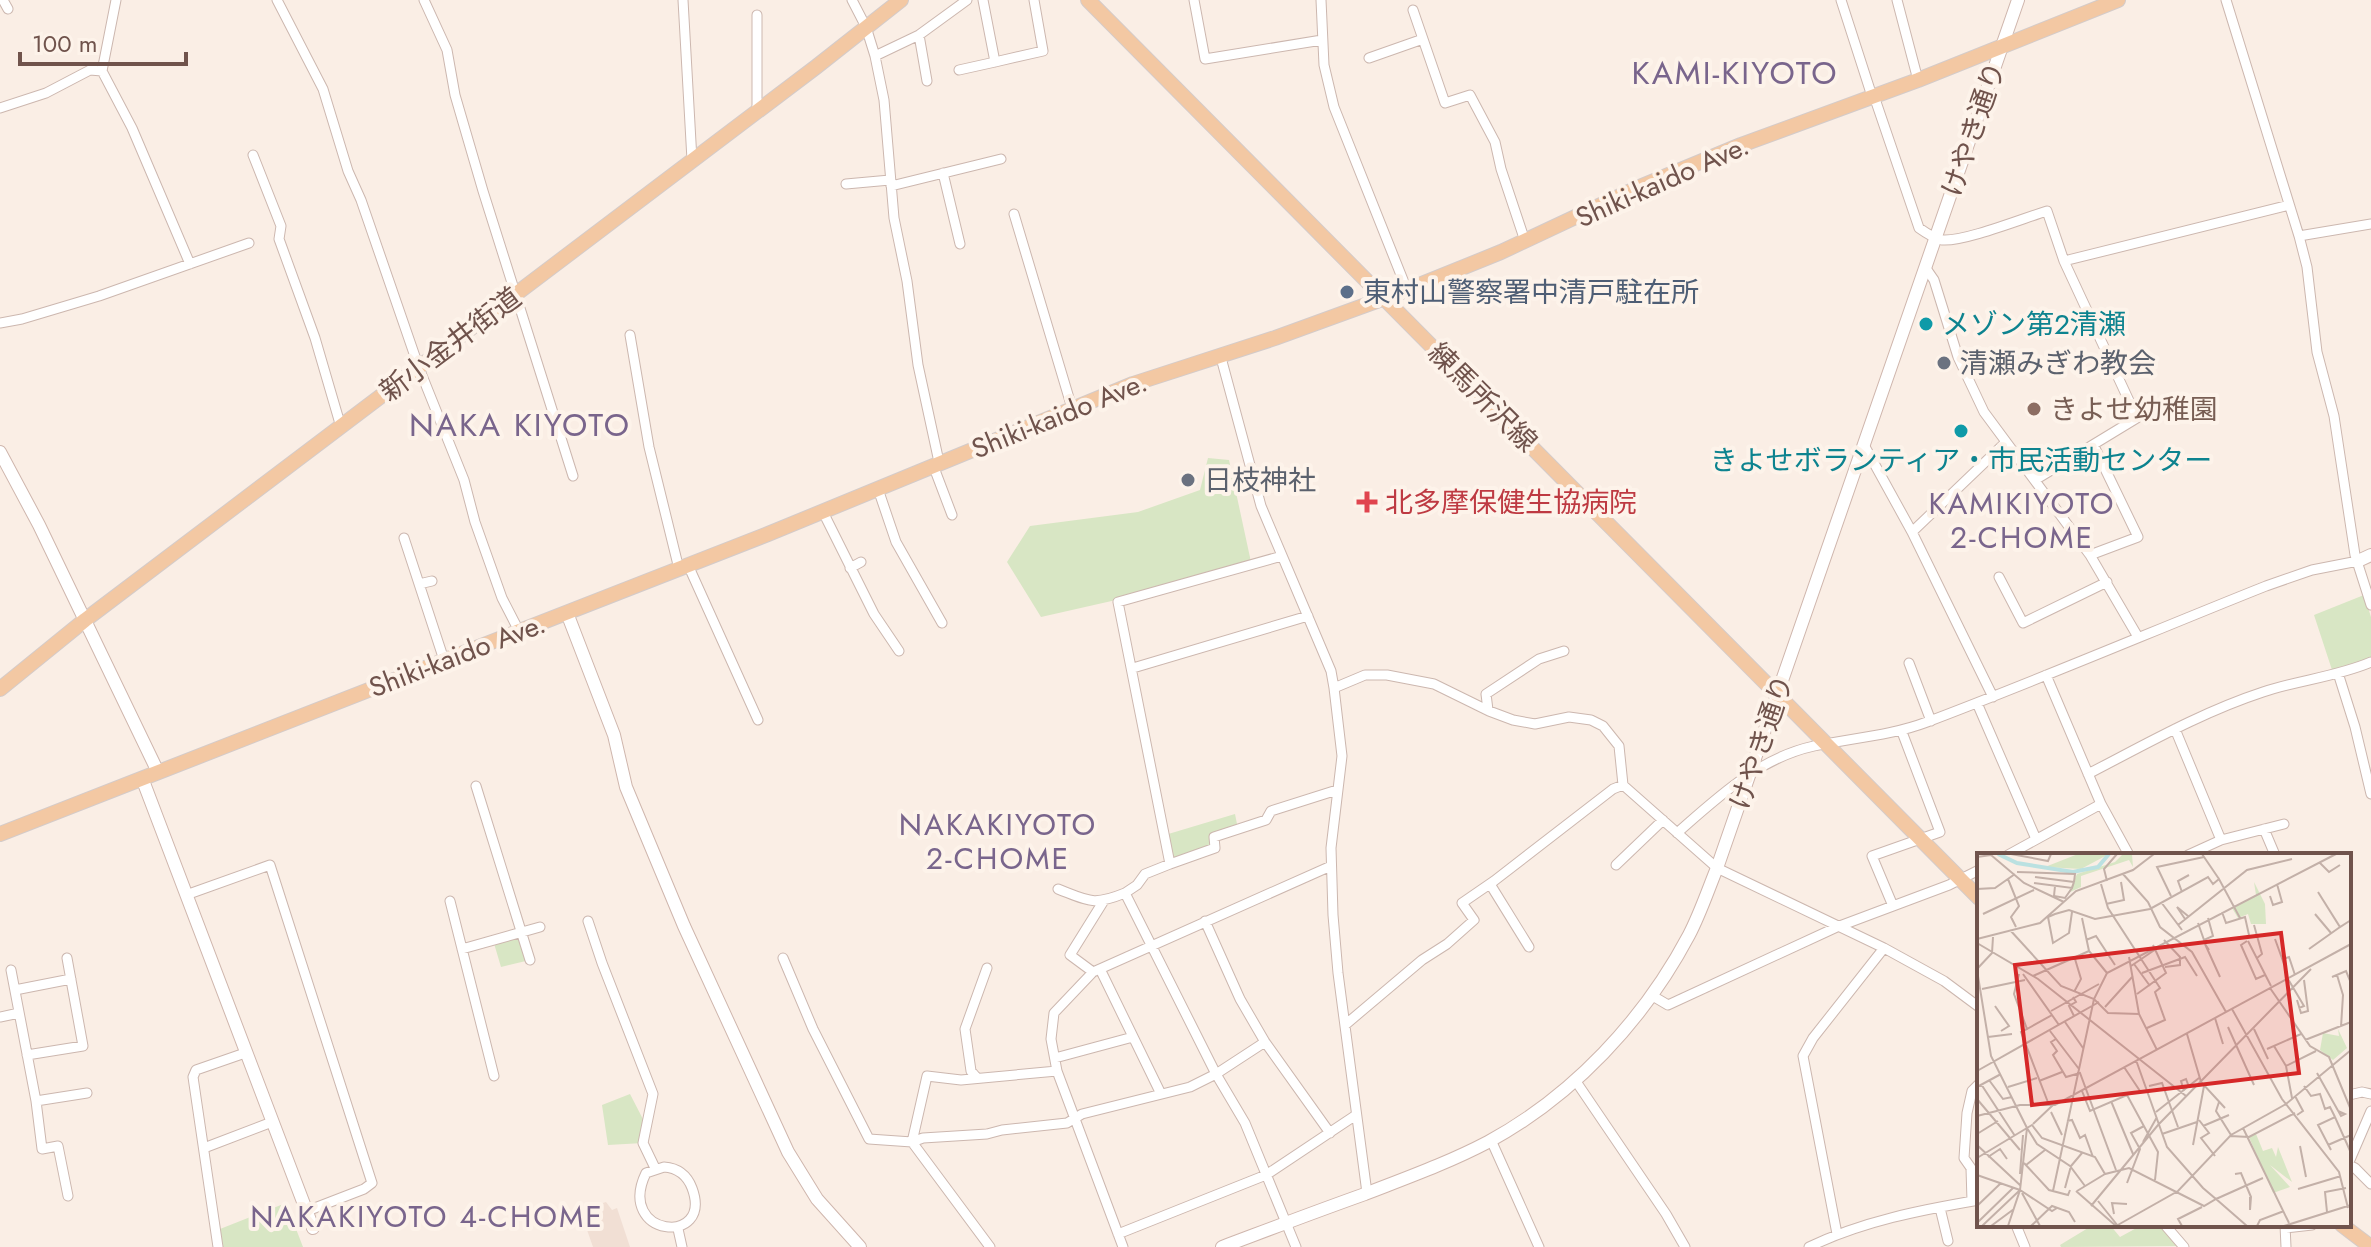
<svg xmlns="http://www.w3.org/2000/svg" width="2371" height="1247" viewBox="0 0 2371 1247" font-family="Jost,'Noto Sans JP',sans-serif">
  <style>
    .residential { fill: #f1dfd4 }
    .green { fill: #d8e6c4 }
    .lines { fill: none; stroke-linecap: round; stroke-linejoin: round }
    .street-casing { stroke: #ccb7af; stroke-width: 11 }
    .secondary-casing { stroke: #cfb6ad; stroke-width: 14 }
    .primary-casing { stroke: #d4cbc9; stroke-width: 16 }
    .street { stroke: #fff; stroke-width: 9 }
    .secondary { stroke: #fff; stroke-width: 12 }
    .primary { stroke: #f3c8a3; stroke-width: 14 }
    .service-dot { fill: #5c6f8a; stroke: #fdf3ea; stroke-width: 3 }
    .culture-dot { fill: #0f9aa8; stroke: #fdf3ea; stroke-width: 3 }
    .worship-dot { fill: #6b7280; stroke: #fdf3ea; stroke-width: 3 }
    .education-dot { fill: #8d6e63; stroke: #fdf3ea; stroke-width: 3 }
    .health-dot { fill: #e0444e; stroke: #fdf3ea; stroke-width: 3 }
    .labels { text-anchor: middle; stroke-width: 8; stroke-linejoin: round; paint-order: stroke }
    .street-label { font-size: 28px; fill: #70534c; stroke: #fdf3ea }
    .service-label { font-size: 28px; fill: #4e5e75; stroke: #fdf3ea; text-anchor: start }
    .culture-label { font-size: 28px; fill: #0d838f; stroke: #fdf3ea; text-anchor: start }
    .worship-label { font-size: 28px; fill: #5b616d; stroke: #fdf3ea; text-anchor: start }
    .education-label { font-size: 28px; fill: #785e54; stroke: #fdf3ea; text-anchor: start }
    .health-label { font-size: 28px; fill: #be3a42; stroke: #fdf3ea; text-anchor: start }
    .neighbourhood-label { font-size: 30px; letter-spacing: 2px; fill: #79658c; stroke: #fdf3ea }
    .quarter-label { font-size: 32px; letter-spacing: 2px; fill: #79658c; stroke: #fdf3ea }
    .inset-river { fill: none; stroke: #bbe1e1; stroke-width: 4 }
    .inset-road { fill: none; stroke: #c3b0a8; stroke-width: 2 }
    .view { fill: #d62828; fill-opacity: 0.15; stroke: #d62828; stroke-width: 4 }
    .inset-edge { fill: none; stroke: #70534c; stroke-width: 4 }
  </style>
  <rect width="100%" height="100%" fill="#faeee5"/>
  <path class="residential" d="M606 1202 612 1210 617 1208 630 1247H593L580 1210Z"/>
  <path class="green" d="M1208 458 1229 460 1251 562 1116 600 1041 617 1007 562 1030 526 1138 512 1200 490Z
    M2364 595 2371 617V659L2333 673 2314 615Z
    M1235 814 1238 829 1214 837 1215 848 1170 864 1165 835Z
    M521 933 530 960 501 967 493 940Z
    M630 1094 646 1125 643 1143 608 1145 602 1105Z
    M286 1203 303 1247H218L215 1231Z
    M2093 1225H2110L2120 1237 2142 1225H2159L2177 1246 2061 1247 2060 1245Z"/>
  <g class="lines">
    <g class="street-casing">
      <path id="street" d="M3 0 8 9
        M277 0 323 89 348 171 361 200 419 368 464 480 475 522 502 598 519 631
        M424 0 447 50 455 95 483 191 573 476
        M683 0 692 160
        M852 0 866 27 875 56 884 100 894 218 907 281 918 365 939 462
        M983 0 995 62 1043 51 1034 0
        M1194 0 1205 59 1322 40
        M1321 0 1324 65 1334 107 1407 290
        M1841 0 1870 90 1874 96 1919 228C1926 233 1933 238 1942 240 1964 242 2024 218 2047 211L2064 261 2137 418 2035 480
        M1897 0 1918 80
        M2226 0 2299 236 2307 267 2317 352 2334 416 2355 555 2371 605
        M1413 10 1445 103 1470 95 1495 142 1501 169 1525 241
        M757 15V111
        M919 35 927 81
        M875 56 919 35 967 0
        M1369 58 1423 39
        M959 70 995 62
        M102 71 116 0
        M0 108 46 93 90 70 102 71 132 128 190 264
        M253 155 281 226 279 239 315 338 341 427
        M943 173 960 244
        M846 184 890 180
        M891 186 1001 159
        M1014 214 1072 408
        M2299 236 2371 224
        M2064 261 2289 205
        M1925 267 1934 280 1958 357 1984 412 2090 555 2138 637
        M0 323 22 319 99 296 249 243
        M630 335 649 447 679 569
        M1220 354 1261 506 1320 645 1331 671 1334 688 1342 756 1331 848 1333 915 1338 973 1367 1193
        M1864 445 1912 532 1993 697
        M933 465 952 515
        M878 489 896 542 942 623
        M823 512 874 614 899 651
        M1912 532 2005 443
        M404 538 444 660
        M2090 555 2138 537 2094 446
        M1282 556 1118 602 1170 864 1145 874 1137 885 1125 893 1216 1074 1245 1123 1296 1247
        M688 565 758 720
        M850 568 861 562
        M1999 577 2023 623 2107 582
        M419 584 432 581
        M1909 663 1931 721
        M1133 668 1308 616
        M2338 673 2355 727 2371 794
        M2046 675 2101 804 2129 855
        M1334 688 1365 675H1387L1434 684 1489 711 1513 720 1535 724 1569 717 1591 720 1603 726 1619 746 1623 785 1717 868 1884 948 1944 981 1979 1007
        M1977 703 2036 839
        M1488 710 1486 694 1539 659 1564 651
        M2175 729 2221 840
        M2088 774C2146 744 2202 712 2263 692 2298 680 2336 677 2371 662
        M476 786 530 960
        M2264 829 2275 855
        M1677 833C1718 797 1759 758 1814 746 1852 738 1890 736 1927 722 2041 679 2153 631 2266 586L2312 570 2358 561
        M2008 855 2101 804
        M2188 855 2221 840 2284 824
        M1170 864 1215 848 1214 837 1266 820 1271 811 1337 790
        M1616 865 1663 820
        M1490 884 1529 947
        M1058 889C1089 901 1093 906 1125 893
        M186 895 270 865 372 1183 364 1189 307 1211
        M450 901 494 1076
        M1893 906 1872 856 1940 832 1902 732
        M588 921 602 963 653 1094 643 1143 655 1168
        M1205 921 1240 999 1265 1042 1330 1133
        M462 949 540 927
        M783 958 813 1029 869 1139 912 1142 923 1138 987 1134 1002 1130 1067 1123 1082 1114 1190 1087 1216 1074 1265 1042
        M1100 969 1161 1094
        M11 970 36 1101 42 1149 58 1146 68 1196
        M1093 972 1070 955 1103 902
        M15 990 71 979
        M1651 995 1668 1005 1837 927 1949 885 1979 870
        M0 1017 19 1013
        M1345 1025 1422 960 1447 944 1474 920 1462 903 1494 881 1613 789 1623 785
        M27 1055 83 1046 67 958
        M1055 1058 1133 1037
        M977 1078 971 1071 965 1029 987 968
        M1575 1080 1666 1214 1685 1247
        M2349 1095 2362 1092 2371 1094
        M36 1101 87 1093
        M1491 1140 1539 1247
        M204 1148 272 1122
        M2349 1162 2371 1111
        M2349 1165 2355 1168 2371 1184
        M664 1167C678 1168 687 1175 692 1188 714 1247 615 1237 646 1173Z
        M1972 1201 1971 1168 1964 1158 1967 1113 1972 1091 1979 1084
        M1940 1208 1948 1241
        M2016 1225 2025 1247
        M2165 1225 2184 1247
        M2285 1225 2286 1247
        M2285 1228 2312 1225
        M678 1229 682 1247
        M1118 1234 1266 1175 1356 1115
        M1837 1234 1803 1056 1813 1038 1884 948
        M218 1247 193 1077 196 1070 245 1053
        M990 1247 912 1142 927 1076 961 1080 1057 1071
        M1123 1247 1057 1071 1051 1039 1054 1013 1093 972 1331 866
        M1809 1247C1863 1221 1921 1210 1979 1200"/>
    </g>
    <g class="secondary-casing">
      <path id="secondary" d="M0 452 39 525 158 772
        M2358 561 2371 555
        M567 613 614 735 626 787 684 926 788 1152 817 1199 860 1247
        M142 778 313 1228
        M1222 1247C1270 1229 1317 1211 1365 1194 1406 1178 1448 1163 1488 1142 1573 1096 1644 1020 1689 935 1700 914 1708 890 1717 868L2018 0"/>
    </g>
    <g class="primary-casing">
      <path id="primary" d="M1088 0 1979 898
        M0 689 85 620 816 67 901 0
        M0 834 768 534 1133 384 1275 338 1407 290 1501 252 1635 189 1741 145 1918 80 2118 0
        M2342 1225 2371 1247"/>
    </g>
    <use href="#street" class="street"/>
    <use href="#secondary" class="secondary"/>
    <use href="#primary" class="primary"/>
  </g>
  <circle class="service-dot" cx="1347" cy="292" r="8"/>
  <g class="culture-dot">
    <circle cx="1926" cy="324" r="8"/>
    <circle cx="1961" cy="431" r="8"/>
  </g>
  <g class="worship-dot">
    <circle cx="1944" cy="363" r="8"/>
    <circle cx="1188" cy="480" r="8"/>
  </g>
  <circle class="education-dot" cx="2034" cy="409" r="8"/>
  <path class="health-dot" d="M1363 490h8v8h8v8h-8v8h-8v-8h-8v-8h8z"/>
  <g class="labels">
    <g class="street-label">
      <text transform="translate(1973 129) rotate(-71)" y="10">けやき通り</text>
      <text transform="translate(1662 181) rotate(-24)" y="10">Shiki-kaido Ave.</text>
      <text transform="translate(450 344) rotate(-37)" y="10">新小金井街道</text>
      <text transform="translate(1483 397) rotate(45)" y="10">練馬所沢線</text>
      <text transform="translate(1059 415) rotate(-22)" y="10">Shiki-kaido Ave.</text>
      <text transform="translate(457 655) rotate(-21)" y="10">Shiki-kaido Ave.</text>
      <text transform="translate(1761 742) rotate(-71)" y="10">けやき通り</text>
    </g>
    <g class="service-label">
      <text x="1363" y="302">東村山警察署中清戸駐在所</text>
    </g>
    <g class="culture-label">
      <text x="1942" y="334">メゾン第2清瀬</text>
      <text x="1961" y="470" text-anchor="middle">きよせボランティア・市民活動センター</text>
    </g>
    <g class="worship-label">
      <text x="1960" y="373">清瀬みぎわ教会</text>
      <text x="1204" y="490">日枝神社</text>
    </g>
    <g class="education-label">
      <text x="2050" y="419">きよせ幼稚園</text>
    </g>
    <g class="health-label">
      <text x="1385" y="512">北多摩保健生協病院</text>
    </g>
    <g class="neighbourhood-label">
      <text x="2022" y="514">KAMIKIYOTO<tspan x="2022" dy="34">2-CHOME</tspan></text>
      <text x="998" y="835">NAKAKIYOTO<tspan x="998" dy="34">2-CHOME</tspan></text>
      <text x="427" y="1227">NAKAKIYOTO 4-CHOME</text>
    </g>
    <g class="quarter-label">
      <text x="1735" y="84">KAMI-KIYOTO</text>
      <text x="520" y="436">NAKA KIYOTO</text>
    </g>
  </g>
  <g transform="translate(1977 853)">
    <rect width="374" height="374" fill="#faeee5"/>
    <path d="M101 1H132L104 16 68 14ZM146 1H155L156 14 152 7 104 23V34L91 40 100 21 138 9ZM277 29 288 51 289 71H274L271 61 261 65 255 55 279 42ZM361 176 370 195 356 207 343 197 346 180 362 183ZM279 281 286 298 295 295 299 304 301 294 315 329 293 312 313 334 296 340 272 284Z" fill="#d8e6c4"/>
    <path class="inset-river" d="M21 1 40 10 96 19 121 14 132 1"/>
    <path class="inset-road" d="M34 1 71 8 74 1M225 1 242 26M0 4 14 2 47 30 87 49M342 9 352 19 363 12M40 19 98 21 97 29M146 21 171 49 183 74 215 99 249 159M58 24 97 29M31 26 42 53 34 64 39 74M130 28 127 16 140 1M57 30 95 35 97 29M124 31 131 55 183 135 178 139 188 167 170 175M78 33 77 43 88 45 95 35M0 36 18 35 38 21M205 39 201 28 212 22M341 39 363 74 374 67M194 43 180 14 227 4M293 43 296 52 305 49 300 31M184 49 205 77M129 51 147 47 144 29M95 59 92 80 76 90 71 64 78 61 92 57 118 66 173 56 231 24 236 31 242 26 263 65M245 59 249 70 268 64 272 82M6 61 57 37M338 61 354 80M105 65 112 98 130 120M208 66 200 54 211 63M221 70 227 87 236 83 231 65M201 72 270 17 315 6M277 72 285 101 280 105M33 77 84 133 117 146 131 160 162 161M0 86 63 70 99 38 156 17 177 1M298 86 307 111M109 87 119 83 138 112M187 87 203 104V112L188 114M270 88 264 92 279 126 288 122M271 88 294 133M0 90 61 126 209 243M332 96 363 74M232 97 228 91 243 124M152 104 162 161 180 197M306 106 312 104 318 122M157 111 173 133M154 113 179 96M0 116 15 100 16 84M0 117 14 203 50 275 43 337 31 373M165 120 208 104 220 123M42 121 37 141 50 176 44 179 72 252M46 121 82 172M360 122 366 142 364 174M56 123 112 98M355 124 369 118 374 130M311 126 327 153 322 155M293 135 333 193 352 204 374 257M5 136 48 127M97 139 104 126 98 106M160 141 189 120 176 92M96 144 99 149 92 153 97 163M320 147 324 160 331 158 327 127M18 153 32 173 24 178M128 154 156 123M255 156 305 246 362 319 371 355M74 158 122 131M238 165 246 191M88 169 106 195M251 174 277 232M50 176 75 162M277 176 291 206M73 178 102 216M210 181 224 229 248 255M11 184 35 181M79 186 74 189 80 198 76 202 89 224 103 220 139 317M328 187 374 169M297 193 309 213 339 198M290 196 324 181M159 207 190 294 226 335 239 346 286 325M309 213 315 245M147 214 163 238M0 218 122 149M340 220 364 263 368 261 361 258M12 227 26 246 35 244M62 228 85 219M4 231 38 283M172 233 185 230 201 274M327 233 334 243 343 241 348 256 353 254 358 264M0 234 24 221M31 234 60 225M105 238 113 258 150 242 181 299 178 327M207 238 204 228 209 226 212 234M318 243 326 258 320 262M0 246 43 297M134 248 156 301M242 249 239 258 254 282M74 259 85 282M179 259 222 225M0 263 43 252H78L374 91M222 267 232 280 224 285 238 303M90 268 95 267 103 285 108 282 116 304M56 271 76 252M226 273 252 262M50 275 55 272 65 285 118 304 128 321 152 315 227 353 239 346 270 373M266 275 312 370M0 281 21 268M185 281 220 269M253 283 272 284 318 260M166 289 180 264M0 292 44 333M216 292 227 233M351 292 374 282M323 293 329 324M354 297 341 272 358 264 374 300M11 304 23 296 30 306M0 305 50 275 60 291 93 313 108 333M47 310 72 337 91 342 93 337M49 312 68 297M43 321 46 282M258 321 264 320 274 344 273 357V344M0 322 43 337M150 330 163 296 154 280 167 273M88 335 94 313 105 300M321 336 364 323M76 338 117 146 130 120 359 1M99 338 139 373M100 338 128 321M45 340 63 373M121 348 141 373M0 353 24 330M114 353 181 272 334 116M350 359 348 339 369 335M137 361 135 350 150 351M0 370 36 335M5 373 43 337 75 358 80 355M14 373 37 356M54 373 75 353 92 359 98 369M139 373 201 338 254 282 309 251 374 197M205 373 201 366 225 354M280 373 283 367 307 358M307 373 374 352"/>
    <path class="view" d="M304 80 322 220 55 252 38 112Z"/>
    <rect width="374" height="374" class="inset-edge"/>
  </g>
  <path d="M20 52v12h166v-12" fill="none" stroke="#70534c" stroke-width="4"/>
  <text x="32" y="52" font-size="24" fill="#70534c" stroke="#fdf3ea" stroke-width="6" paint-order="stroke">100 m</text>
</svg>
